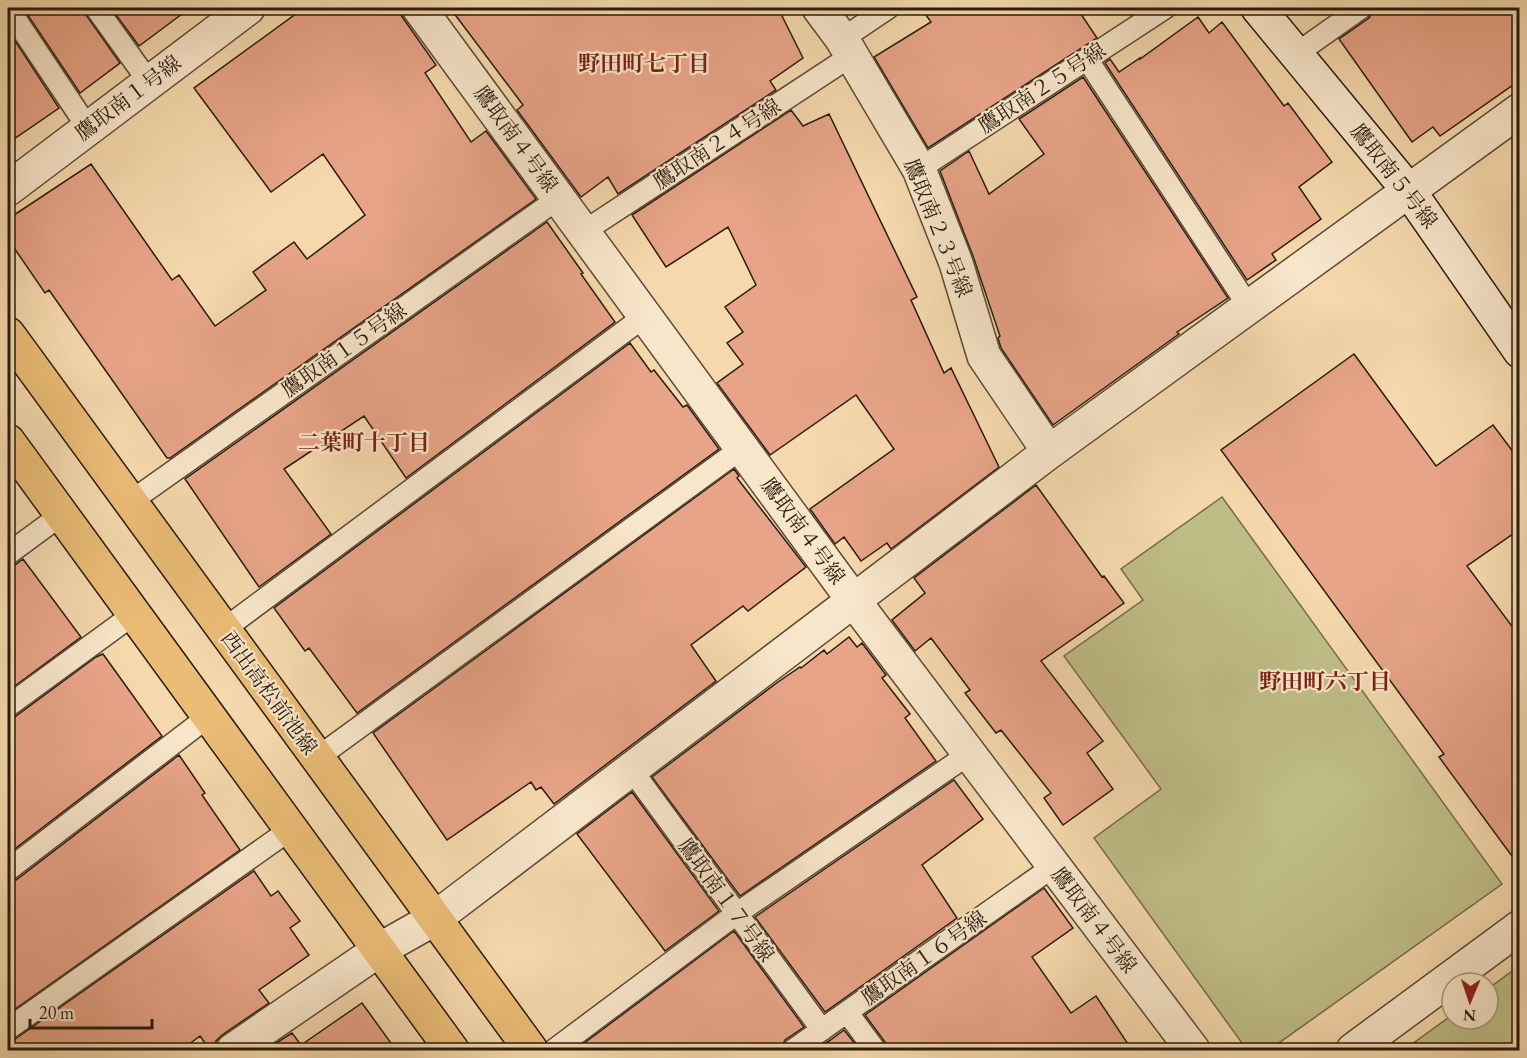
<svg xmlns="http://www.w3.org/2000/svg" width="1527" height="1058" viewBox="0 0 1527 1058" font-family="'EB Garamond','Noto Serif JP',serif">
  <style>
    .green { fill: #c0be87; stroke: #746c4c; stroke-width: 1.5 }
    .building { fill: #e8a488; stroke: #281b10; stroke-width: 1.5 }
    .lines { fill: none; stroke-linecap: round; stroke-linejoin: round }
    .lane-casing { stroke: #5b4a37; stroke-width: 24 }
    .street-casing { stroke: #5b4a37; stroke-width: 36 }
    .secondary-casing { stroke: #281b10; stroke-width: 36 }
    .primary-casing { stroke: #281b10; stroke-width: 36 }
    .lane { stroke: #f8e6ca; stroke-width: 21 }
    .street { stroke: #f8e6ca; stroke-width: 33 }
    .secondary { stroke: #f8e6ca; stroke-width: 33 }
    .primary { stroke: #eabc76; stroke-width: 33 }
    .labels { text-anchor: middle; stroke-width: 4.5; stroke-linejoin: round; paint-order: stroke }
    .street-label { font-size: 21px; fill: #281b10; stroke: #f8e6ca }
    .neighbourhood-label { font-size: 22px; font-weight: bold; fill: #7a1f14; stroke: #f8e6ca }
  </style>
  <rect width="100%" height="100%" fill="#f5d9ad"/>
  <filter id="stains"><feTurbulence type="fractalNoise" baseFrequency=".00333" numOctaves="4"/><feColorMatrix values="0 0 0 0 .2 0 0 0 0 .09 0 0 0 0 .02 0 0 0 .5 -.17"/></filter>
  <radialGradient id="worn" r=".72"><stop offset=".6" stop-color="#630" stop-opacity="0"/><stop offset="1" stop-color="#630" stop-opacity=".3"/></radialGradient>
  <path class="green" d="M1222 497 1502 884 1269 1050H1247L1094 838 1161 789 1064 656 1143 600 1121 569Z
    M1519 966V1050H1404L1452 1015V1019H1488V989Z"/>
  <path class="building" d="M23 8H84L86 15 120 63 80 93Z
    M111 8H190L139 46Z
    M304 8H396L436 65 425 73 471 142 486 131 536 199 170 458H167L49 290 45 293 8 239V219L91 164 172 280 179 275 215 326 266 290 253 272 294 242 307 259 365 215 323 154 271 192 194 88Z
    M450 8H778L803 58 770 81 776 90 618 194 608 177 581 197 517 110 523 105Z
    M921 8H1077L1097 38 928 148 874 57 931 22Z
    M1374 8H1520V80L1440 136 1433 127 1412 142 1339 39 1369 18Z
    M1198 17 1209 33 1222 22 1284 106 1288 103 1332 162 1299 187 1321 219 1272 254 1276 260 1247 280 1105 63 1110 59 1119 72 1140 58V59Z
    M8 30 59 108 8 143Z
    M1083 77 1228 298 1177 332 1179 334 1053 425 1001 348 998 338 1000 336 973 256 940 171 969 151 989 194 1044 154 1019 119Z
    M791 110 803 126 829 114 917 297 911 300 944 373 951 368 999 467 891 549 887 543 861 561 844 537 835 544 810 509 894 449 856 395 770 455 717 383 743 364 727 343 743 332 725 307 756 285 728 227 666 267 632 215Z
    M547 222 583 273 581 274 615 322 406 478 364 416 284 469 331 534 259 587 185 479Z
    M630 343 651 372 654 370 683 407 687 405 719 449 357 713 309 648 305 651 274 608Z
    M1354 354 1436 466 1493 425 1520 461V529L1467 566 1520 637V867L1439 757 1444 754 1221 450Z
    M734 469 739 476 737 478 806 567 748 611 743 606 691 645 716 681 554 804 541 787 536 790 531 782 447 840 373 733Z
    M1036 485 1102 577 1104 576 1124 603 1041 661 1103 741 1087 753 1113 789 1063 825 1044 798 1051 793 1001 730 996 733 965 693 970 690 931 638 915 651 892 620 925 593 914 578Z
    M23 559 81 637 8 691V566L15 565Z
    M849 637 857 647 862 643 886 675 882 678 910 714 905 718 936 761 740 896 652 777 778 682 800 667 801 668 824 650 827 654Z
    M103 654 162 736 8 854V718L16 716 96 657Z
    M179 755 205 793 202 795 240 850 8 1014V882L16 880Z
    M954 780 983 819 922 865 957 918 825 1012 755 917Z
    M632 792 719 911 665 951 577 834Z
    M254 871 271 896 278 891 300 921 290 928 309 955 259 990 269 1003 222 1035 216 1041 214 1050H210L200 1036 181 1050H8V1041L15 1039Z
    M1044 888 1073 928 1032 957 1071 1013 1096 996 1132 1050H887L885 1042 865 1015Z
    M734 931 804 1027 785 1040 780 1050H575Z
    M362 1003 396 1050H265L292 1033 301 1045Z
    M844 1030 860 1050H814L829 1041Z"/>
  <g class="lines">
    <g class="lane-casing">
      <path id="lane" d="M8 8 88 128
        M96 8 149 82
        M842 39 888 8
        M1296 54 1361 8
        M1087 59 1249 307
        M919 169 1165 8
        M583 232 851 56
        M130 502 559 198
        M8 554 61 515
        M223 630 645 316
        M8 706 134 614
        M317 758 742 448
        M631 769 822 1030
        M8 870 209 716
        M847 1012 875 1050
        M8 1029 291 829
        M554 1050 736 914 969 754
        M793 1050 1054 866"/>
    </g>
    <g class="street-casing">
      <path id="street" d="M419 8 854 601 1193 1050
        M819 8 842 39 919 169 956 263 984 356 1049 452
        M8 189 248 8
        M233 1050 379 950 434 919 1049 452 1520 110
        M1353 1050 1520 927"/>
    </g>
    <g class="secondary-casing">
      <path id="secondary" d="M1258 8 1409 191 1520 351"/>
    </g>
    <g class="primary-casing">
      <path id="primary" d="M8 334 531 1050
        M8 441 452 1050"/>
    </g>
    <use href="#lane" class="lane"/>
    <use href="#street" class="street"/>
    <use href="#secondary" class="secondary"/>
    <use href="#primary" class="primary"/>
  </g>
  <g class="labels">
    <g class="street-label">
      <text transform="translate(1042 88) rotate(-33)" y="7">鷹取南２５号線</text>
      <text transform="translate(128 98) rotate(-37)" y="7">鷹取南１号線</text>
      <text transform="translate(516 139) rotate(54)" y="7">鷹取南４号線</text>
      <text transform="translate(717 144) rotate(-33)" y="7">鷹取南２４号線</text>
      <text transform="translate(1394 176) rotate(52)" y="7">鷹取南５号線</text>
      <text transform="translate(938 228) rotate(68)" y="7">鷹取南２３号線</text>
      <text transform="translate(344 350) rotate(-35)" y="7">鷹取南１５号線</text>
      <text transform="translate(803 531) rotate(54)" y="7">鷹取南４号線</text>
      <text transform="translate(269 693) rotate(54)" y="7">西出高松前池線</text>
      <text transform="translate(726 900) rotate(54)" y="7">鷹取南１７号線</text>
      <text transform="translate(1094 920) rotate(53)" y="7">鷹取南４号線</text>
      <text transform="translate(924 958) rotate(-35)" y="7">鷹取南１６号線</text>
    </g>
    <g class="neighbourhood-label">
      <text x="644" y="71">野田町七丁目</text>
      <text x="364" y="450">二葉町十丁目</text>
      <text x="1325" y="689">野田町六丁目</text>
    </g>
  </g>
  <rect width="1527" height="1058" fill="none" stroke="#f5d9ad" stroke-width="30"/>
  <rect x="9" y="9" width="1509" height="1040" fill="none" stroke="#281b10" stroke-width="3"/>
  <rect x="15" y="15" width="1497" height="1028" fill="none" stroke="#281b10" stroke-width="1.5"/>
  <g transform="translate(1470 1001) rotate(182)"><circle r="28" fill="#f8e6ca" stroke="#a59580" stroke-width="1.5"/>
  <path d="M0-4.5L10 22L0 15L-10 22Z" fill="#8f2418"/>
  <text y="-9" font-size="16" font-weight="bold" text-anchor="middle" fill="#281b10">N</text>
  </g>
  <path d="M30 1019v9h122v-9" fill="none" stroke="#281b10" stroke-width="3"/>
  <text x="39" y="1019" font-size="18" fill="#281b10" stroke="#f8e6ca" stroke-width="4.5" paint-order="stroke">20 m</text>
  <rect width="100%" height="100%" filter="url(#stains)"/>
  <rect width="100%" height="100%" fill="url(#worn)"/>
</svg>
